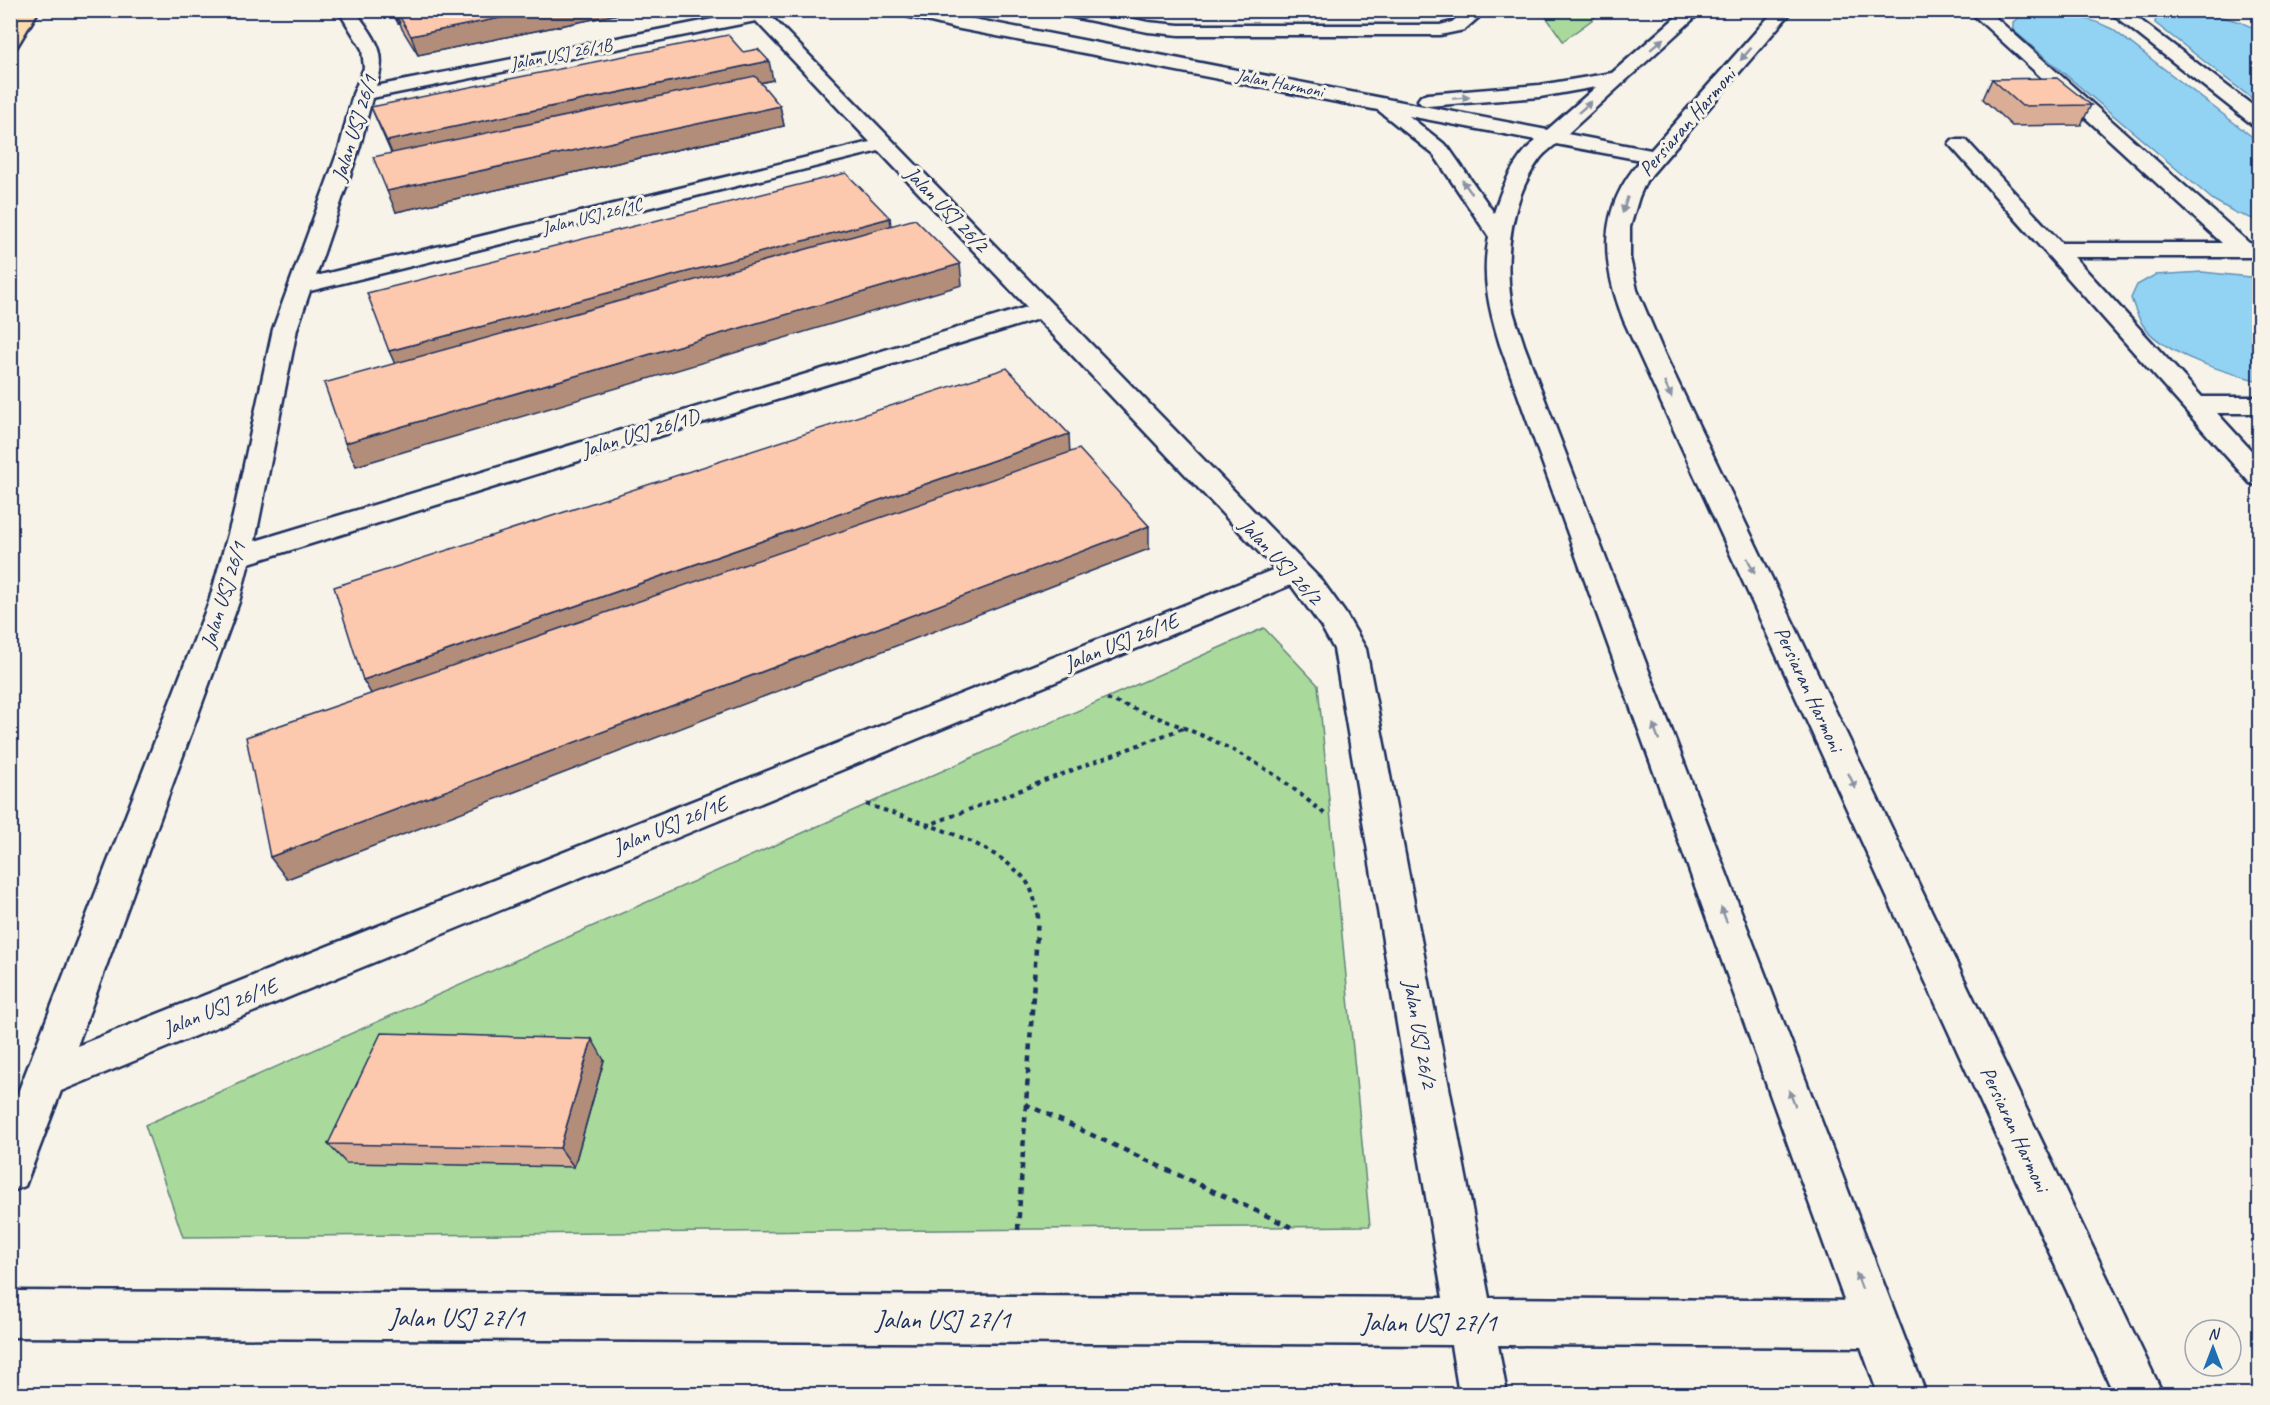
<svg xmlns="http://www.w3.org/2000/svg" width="2270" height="1405" viewBox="0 0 2270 1405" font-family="Caveat,sans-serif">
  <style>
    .green { fill: #a9da9b; stroke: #62847c; stroke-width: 1.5 }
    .water { fill: #92d3f3; stroke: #6291b7; stroke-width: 1.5 }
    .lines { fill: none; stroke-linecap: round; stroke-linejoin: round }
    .lane-casing { stroke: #1b2f5e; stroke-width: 5 }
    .street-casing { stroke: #1b2f5e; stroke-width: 5 }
    .secondary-casing { stroke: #1b2f5e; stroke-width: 5 }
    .highway-casing { stroke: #1b2f5e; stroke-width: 5 }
    .path-far1 { stroke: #1b2f5e; stroke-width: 4; stroke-dasharray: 4.5 4.5; stroke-linecap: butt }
    .path { stroke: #1b2f5e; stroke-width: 4.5; stroke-dasharray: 6 6; stroke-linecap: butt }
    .lane { fill: #f7f3e8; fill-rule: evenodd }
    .street { fill: #f7f3e8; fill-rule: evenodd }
    .secondary { fill: #f7f3e8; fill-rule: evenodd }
    .highway { fill: #fcdcac; fill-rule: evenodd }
    .wall { fill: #daad96; stroke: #1b2f5e; stroke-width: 1.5 }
    .shaded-wall { fill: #b18d7a; stroke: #1b2f5e; stroke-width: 1.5 }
    .building { fill: #fdc9ae; stroke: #1b2f5e; stroke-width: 1.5 }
    .oneway { fill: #8991a3 }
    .labels { text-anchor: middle; stroke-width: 6; stroke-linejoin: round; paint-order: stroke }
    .far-street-label { font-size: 18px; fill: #1b2f5e; stroke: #f7f3e8 }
    .street-label { font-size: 21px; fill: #1b2f5e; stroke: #f7f3e8 }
    .near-street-label { font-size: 26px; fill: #1b2f5e; stroke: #f7f3e8 }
  </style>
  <rect width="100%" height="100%" fill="#f7f3e8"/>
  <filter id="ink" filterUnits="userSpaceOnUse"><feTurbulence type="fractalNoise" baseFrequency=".0167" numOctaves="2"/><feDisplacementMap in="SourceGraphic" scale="12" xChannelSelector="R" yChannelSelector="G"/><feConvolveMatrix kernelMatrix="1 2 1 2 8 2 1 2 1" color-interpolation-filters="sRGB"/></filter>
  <g filter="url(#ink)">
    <path class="green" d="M1542 11H1604L1563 41Z
      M1264 628 1318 685 1370 1226 183 1237 145 1125Z"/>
    <path class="water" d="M2035 14C2062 14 2088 16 2112 29L2259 142V221L2236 213 2213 200 2013 30V22L2020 17Z
      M2170 14C2199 14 2235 14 2259 32V104L2155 23 2156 17Z
      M2202 272 2259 278V381C2225 372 2168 356 2145 328 2138 319 2135 309 2131 298L2137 285 2155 275Z"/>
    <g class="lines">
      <g class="lane-casing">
        <path id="lane" d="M1968 10H1987L2249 243 2260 245V255L2254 257H2074L2202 397H2260V413H2217L2260 460V486L2250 483 1949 144 1952 140H1966L2061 243H2222Z
          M2107 10H2127L2260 111V127L2253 125Z
          M2245 10H2260V19Z"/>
      </g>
      <g class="street-casing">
        <path id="street" d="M338 10H355C374 39 389 50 376 86L748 12 747 10 766 11 1322 581 1345 613 1366 649 1489 1298 1875 1301 1892 1307 1898 1324 1892 1341 1875 1347 1498 1345 1507 1394H1459L1451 1345 10 1337V1291L1443 1298 1334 649 1321 626 1291 585 61 1091 25 1186 10 1192V1113L209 602 233 516 273 329 340 146 353 94 364 68 362 49ZM756 21 870 142 316 276 360 146 372 98ZM879 151 1027 307 255 541 297 329 310 291ZM1038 319 1275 569 77 1046 239 602 249 563Z
          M1054 10H1091L1148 22 1179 25H1440L1452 22 1467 10H1487L1464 30 1440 35H1179L1148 32 1062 15Z"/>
      </g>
      <g class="secondary-casing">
        <path id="secondary" d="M896 10H927L1547 130 1596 87 1540 97 1428 106 1421 104 1418 100 1421 96 1428 94 1540 85 1612 73 1684 10H1703L1567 134 1651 150 1775 10H1793L1646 181 1639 197 1630 227V258L1637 290 1662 349 2163 1394H2114L1624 321C1601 262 1597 210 1641 160L1556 144C1550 149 1543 154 1539 160 1511 198 1504 256 1511 301 1513 316 1520 331 1524 345L1926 1394H1878L1500 345C1489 309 1481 276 1489 237L1434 155 1378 110 955 28 898 14ZM1409 116 1536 140C1514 159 1502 186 1494 213L1448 147Z"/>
      </g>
      <g class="highway-casing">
        <path id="highway" d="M22 10H39L16 48 10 49V29Z"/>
      </g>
      <path class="path-far1" d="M1107 699C1162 719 1218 738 1267 770 1288 783 1307 800 1326 815
        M866 804C914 821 985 838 1021 875 1030 884 1034 895 1036 908
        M926 826 1186 727"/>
      <path class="path" d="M1025 1104 1291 1227
        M1018 1230 1038 917 1036 906"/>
      <use href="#lane" class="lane"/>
      <use href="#street" class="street"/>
      <use href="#secondary" class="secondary"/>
      <use href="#highway" class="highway"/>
    </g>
    <path class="wall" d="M390 10H638L418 55 402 29 400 23H398Z
      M1096 10H1421L1096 11Z
      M743 52 773 80 760 83 780 106 784 126 396 212 391 153 371 107Z
      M1992 79 2091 105 2081 125 2012 126 1983 99Z
      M2259 429V441L2254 436Z
      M604 1060 574 1167 346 1163 328 1144Z"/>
    <path class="shaded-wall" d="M393 10H462L395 11 400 23H398Z
      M539 10H638L418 55 411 36Z
      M769 61 773 80 395 161 387 141Z
      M780 106 784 126 396 212 387 191Z
      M890 218 893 240 399 373 389 351Z
      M960 264 962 285 356 466 345 443Z
      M1069 434 1070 456 376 702 363 680Z
      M1149 526V549L287 879 270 857Z
      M592 1039 604 1060 574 1167 560 1148Z"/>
    <path class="building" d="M396 10H539L411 36Z
      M728 35 743 52 758 49 769 61 387 141 371 107Z
      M755 76 780 106 387 191 373 157Z
      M2057 78 2091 105 2022 106 1992 79Z
      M846 173 890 218 389 351 367 293Z
      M915 219 960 264 345 443 324 383Z
      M1007 368 1069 434 363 680 334 587Z
      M1079 449 1149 526 270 857 246 737Z
      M381 1033 592 1039 560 1148 328 1144Z"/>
    <defs><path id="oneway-solid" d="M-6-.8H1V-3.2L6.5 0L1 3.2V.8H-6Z" transform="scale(1.5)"/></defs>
    <g class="oneway">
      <use href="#oneway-solid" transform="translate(1657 44) rotate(-41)"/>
      <use href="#oneway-solid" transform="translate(1746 54) rotate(131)"/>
      <use href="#oneway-solid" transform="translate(1461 98) rotate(-4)"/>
      <use href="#oneway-solid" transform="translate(1585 107) rotate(-41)"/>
      <use href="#oneway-solid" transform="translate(1467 187) rotate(-125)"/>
      <use href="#oneway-solid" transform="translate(1625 205) rotate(108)"/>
      <use href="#oneway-solid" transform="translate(1668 390) rotate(65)"/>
      <use href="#oneway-solid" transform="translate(1751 566) rotate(65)"/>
      <use href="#oneway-solid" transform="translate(1656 732) rotate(-110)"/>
      <use href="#oneway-solid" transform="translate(1852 781) rotate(65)"/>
      <use href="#oneway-solid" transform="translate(1724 915) rotate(-110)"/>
      <use href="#oneway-solid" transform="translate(1792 1098) rotate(-110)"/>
      <use href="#oneway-solid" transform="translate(1859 1281) rotate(-110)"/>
    </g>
  </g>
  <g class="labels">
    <g class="far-street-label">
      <text transform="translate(561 54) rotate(-11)" y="6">Jalan USJ 26/1B</text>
      <text transform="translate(1280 83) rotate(11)" y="6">Jalan Harmoni</text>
      <text transform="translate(592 216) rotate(-14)" y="6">Jalan USJ 26/1C</text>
    </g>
    <g class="street-label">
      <text transform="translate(1687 122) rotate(-49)" y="7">Persiaran Harmoni</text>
      <text transform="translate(354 128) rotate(-73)" y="7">Jalan USJ 26/1</text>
      <text transform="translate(947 209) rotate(46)" y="7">Jalan USJ 26/2</text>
      <text transform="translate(640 433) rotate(-17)" y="7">Jalan USJ 26/1D</text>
      <text transform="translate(1281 561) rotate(47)" y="7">Jalan USJ 26/2</text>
      <text transform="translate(223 595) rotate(-73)" y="7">Jalan USJ 26/1</text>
      <text transform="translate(1121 642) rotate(-22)" y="7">Jalan USJ 26/1E</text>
      <text transform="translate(1809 689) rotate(65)" y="7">Persiaran Harmoni</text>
      <text transform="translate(670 825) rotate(-22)" y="7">Jalan USJ 26/1E</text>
      <text transform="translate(220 1007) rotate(-22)" y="7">Jalan USJ 26/1E</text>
      <text transform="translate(1420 1034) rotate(80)" y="7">Jalan USJ 26/2</text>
      <text transform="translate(2015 1129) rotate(65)" y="7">Persiaran Harmoni</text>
    </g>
    <g class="near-street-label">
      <text x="457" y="1326">Jalan USJ 27/1</text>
      <text x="943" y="1328">Jalan USJ 27/1</text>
      <text x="1429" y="1331">Jalan USJ 27/1</text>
    </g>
  </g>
  <rect width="2270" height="1405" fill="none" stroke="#f7f3e8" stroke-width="36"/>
  <rect x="18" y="18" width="2234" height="1369" fill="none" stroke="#1b2f5e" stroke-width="2" filter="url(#ink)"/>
  <g transform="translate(2213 1348)"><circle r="28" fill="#f7f3e8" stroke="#9fa5b1" stroke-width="1.5"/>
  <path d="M0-4.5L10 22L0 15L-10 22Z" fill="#1f6fb2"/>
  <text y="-9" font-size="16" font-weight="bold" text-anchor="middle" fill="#1b2f5e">N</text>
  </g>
</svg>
